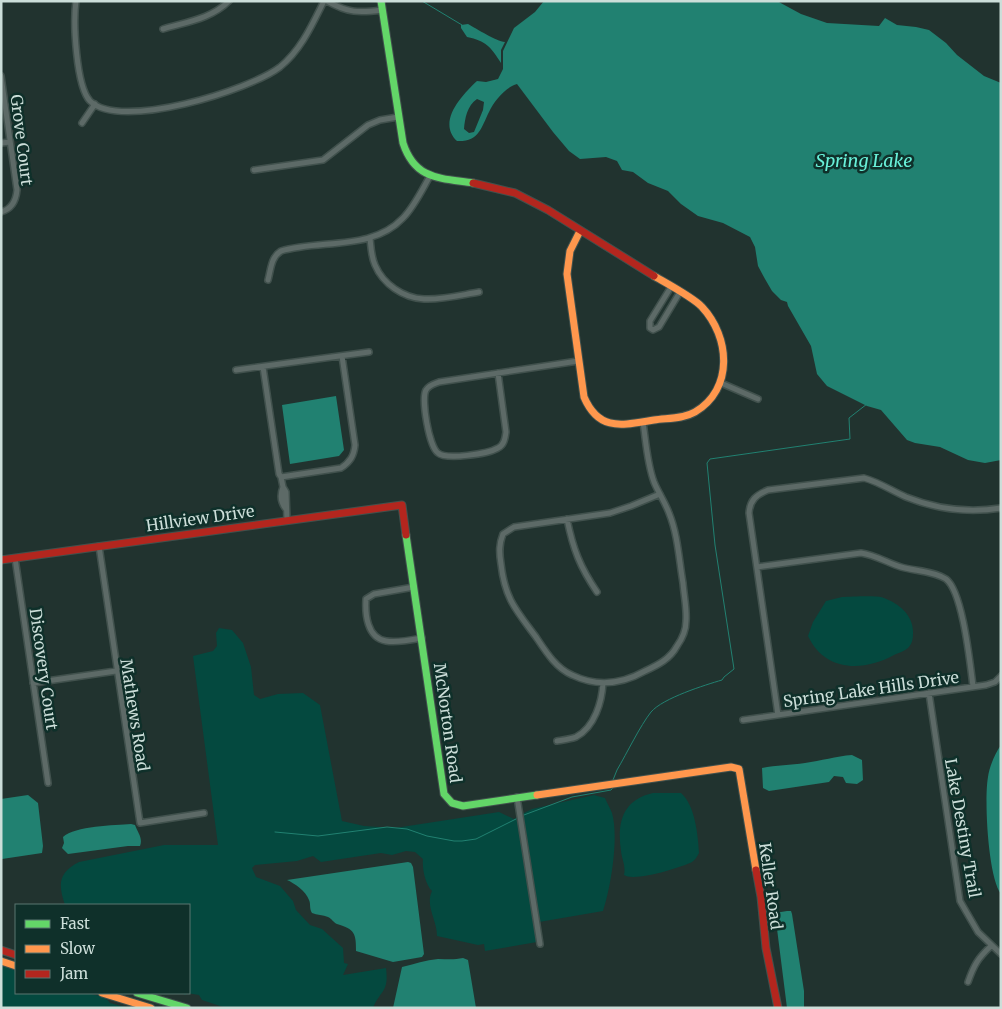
<svg xmlns="http://www.w3.org/2000/svg" width="1002" height="1009" viewBox="0 0 1002 1009" font-family="Merriweather,serif">
  <style>
    .green { fill: #04493f }
    .water { fill: #218171; fill-rule: evenodd }
    .lines { fill: none; stroke-linecap: round; stroke-linejoin: round }
    .stream { stroke: #218171; stroke-width: 1 }
    .street-casing { stroke: #41514d; stroke-width: 8 }
    .fast-casing { stroke: #41514d; stroke-width: 9 }
    .slow-casing { stroke: #41514d; stroke-width: 9 }
    .jam-casing { stroke: #41514d; stroke-width: 9 }
    .street { stroke: #5d6a67; stroke-width: 5 }
    .fast { stroke: #63d668; stroke-width: 7 }
    .slow { stroke: #ff974d; stroke-width: 7 }
    .jam { stroke: #b3261e; stroke-width: 7 }
    .labels { text-anchor: middle; stroke-width: 5; stroke-linejoin: round; paint-order: stroke }
    .street-label { font-size: 16px; fill: #ccded9; stroke: #0f302a }
    .water-label { font-size: 18px; font-style: italic; fill: #68f0d8; stroke: #0f302a }
  </style>
  <rect width="100%" height="100%" fill="#21332f"/>
  <path class="green" d="M842 597C852 597 876 595 884 598 900 604 914 616 913 634 913 639 912 644 908 648 905 651 898 653 894 655 863 672 825 672 808 636L813 622 826 601Z
    M219 628 232 630 243 643 251 667 254 695 260 699 278 694 303 693 320 705 342 821 364 826 395 828 499 812 514 819 518 817 537 942 485 951 484 944 478 945 437 936C437 920 425 906 432 891 425 884 422 868 423 859L415 852 406 851 392 855 381 853 321 862 313 856 297 861 255 865 252 868 256 877 280 886 293 901 296 910 310 925 322 929 343 948 344 963 348 964 343 975 386 968C389 993 381 989 373 1008H226L202 1000 199 995 187 993 185 995 183 993H189V905H65C58 884 58 873 79 862L164 845H218L193 656 213 651 217 646 216 633Z
    M653 793H681C695 805 698 835 699 853 697 857 695 860 692 862 680 868 634 882 624 875 626 866 622 860 621 851 617 823 622 800 653 793Z
    M594 795 605 798C607 803 610 808 612 813 619 837 611 887 603 911L539 922 522 814 532 809Z
    M1 965 16 971V993C34 993 102 987 110 1003L128 1008H1Z"/>
  <path class="water" d="M544 1H777L801 14 827 23 879 26 885 18 897 25 916 27 929 30 946 43 957 55 984 76 1001 83V460L985 463 968 460 940 447 915 443 907 440 881 410 867 406 827 386 817 374 811 346 788 306 787 302 781 300 772 291 765 279 758 266 755 247 750 237 723 223 698 216 681 204 668 191 648 183 633 172 622 170 617 161 606 157 580 159 569 151 553 132 517 84C506 87 494 101 489 112 481 128 479 142 457 141 437 122 461 96 477 81L486 82 498 79 503 69V51L514 28 535 12ZM477 99 484 102 483 110 474 132 469 133 464 129C465 118 467 106 477 99Z
    M468 24C477 29 496 41 505 42L501 50V63C491 47 486 41 467 37L461 28V25Z
    M336 396 344 450 339 456 290 464 282 405Z
    M1001 745V894C988 877 984 799 988 777 989 768 995 753 1001 745Z
    M852 755 862 760 863 780 857 784 846 783 843 777 834 776 829 782 769 791 763 788 762 768C776 765 791 765 805 763 821 761 836 756 852 755Z
    M28 795 38 803 43 846 42 853 2 859 1 799Z
    M131 824 135 825C138 833 143 838 140 846H128L68 854 62 848 64 843 63 837C75 826 115 825 131 824Z
    M408 862 411 863 413 867 424 954 422 957 393 962 356 951C356 934 355 929 337 924 334 923 332 919 328 917 323 915 317 915 312 913 309 908 311 904 309 900 306 891 294 883 287 880Z
    M787 911H791L792 914 804 991V1008H787L775 913Z
    M463 958 468 960 476 1008H393L402 967C414 964 426 960 438 959 447 959 454 960 463 958Z"/>
  <g class="lines">
    <path class="stream" d="M422 1 462 25
      M613 780 617 770C627 753 640 726 651 712 663 698 705 685 722 680L724 677 734 669 715 545 707 463 710 459 850 439 849 418 867 404
      M524 815 572 797 611 790 613 788
      M275 832 318 836 387 827 407 829 427 836 454 841H462L476 839 516 819"/>
    <g class="street-casing">
      <path id="street" d="M76 1C73 22 76 86 90 101 120 131 250 90 280 67 301 50 312 25 324 1
        M327 1C348 13 359 13 382 10
        M163 29C186 22 211 19 229 1
        M1 76 17 190C16 201 12 209 1 212
        M82 123 95 104
        M1 143 10 142
        M254 170 323 160 368 125 380 120 398 117
        M370 238C371 247 371 256 375 265 383 284 403 298 424 299 442 300 461 295 479 292
        M268 280C271 269 271 257 281 251 321 239 372 251 403 218 414 207 422 190 430 176
        M671 287 650 321V328L653 330 659 327 680 292
        M263 367 279 474 281 477
        M236 370 369 352
        M498 373 506 432C505 439 504 445 498 448 488 454 446 460 438 453 429 447 421 399 426 390 429 385 434 384 439 382L578 361
        M721 383 758 399
        M643 422C646 442 647 463 654 482 658 492 665 502 669 513 678 535 679 560 683 583 684 596 687 609 686 621 686 630 682 639 677 646 670 659 658 665 645 671 622 684 597 687 572 675 556 668 546 652 536 637 516 610 505 599 501 564 499 552 499 544 503 534L514 527 610 513 631 506 660 494
        M283 487C280 495 280 502 286 509
        M567 519C573 549 580 567 597 592
        M287 520 286 492 283 487 281 477 341 468C350 462 354 456 355 445L342 356
        M99 546 140 823 204 813
        M15 558 48 783
        M757 567 861 553C875 555 888 563 901 567 915 571 934 571 946 579 963 592 970 664 973 686
        M414 587 374 594 366 599C365 614 367 638 386 641 397 643 411 640 422 638
        M33 683 116 671
        M929 693 960 901 978 932 1001 954
        M778 715 749 513C750 500 756 495 768 490L864 478C879 482 892 491 906 497 936 509 969 513 1001 508
        M743 720 986 685 995 682 1001 676
        M557 741C563 740 571 739 576 737 595 727 602 701 603 683
        M517 797 540 944
        M968 982C974 965 978 958 991 946"/>
    </g>
    <g class="fast-casing">
      <path id="fast" d="M381 1 403 143C415 180 440 178 473 183
        M406 535 444 794 452 803 463 806 537 795
        M137 993 187 1008"/>
    </g>
    <g class="slow-casing">
      <path id="slow" d="M580 231 570 251 567 274 584 397C599 432 622 425 654 420 667 418 683 419 695 412 734 389 730 337 702 307 694 298 666 283 654 276
        M537 795 731 767 739 769 756 870
        M1 961 16 966
        M102 993 151 1008"/>
    </g>
    <g class="jam-casing">
      <path id="jam" d="M473 183 515 193 548 210 654 276
        M1 560 402 505 406 535
        M756 870 761 897 766 948 778 1008
        M1 950 16 955"/>
    </g>
    <use href="#street" class="street"/>
    <use href="#fast" class="fast"/>
    <use href="#slow" class="slow"/>
    <use href="#jam" class="jam"/>
  </g>
  <g class="labels">
    <g class="street-label">
      <text transform="translate(22 140) rotate(83)" y="6">Grove Court</text>
      <text transform="translate(200 518) rotate(-8)" y="6">Hillview Drive</text>
      <text transform="translate(44 669) rotate(82)" y="6">Discovery Court</text>
      <text transform="translate(871 689) rotate(-8)" y="6">Spring Lake Hills Drive</text>
      <text transform="translate(135 715) rotate(81)" y="6">Mathews Road</text>
      <text transform="translate(448 723) rotate(82)" y="6">McNorton Road</text>
      <text transform="translate(963 828) rotate(80)" y="6">Lake Destiny Trail</text>
      <text transform="translate(771 886) rotate(82)" y="6">Keller Road</text>
    </g>
    <g class="water-label">
      <text x="864" y="167">Spring Lake</text>
    </g>
  </g>
  <rect width="1002" height="1009" fill="none" stroke="#ccded9" stroke-width="5"/>
  <rect x="15" y="904" width="175" height="90" fill="#0f302a" stroke="#5b7670"/>
  <rect x="25" y="920" width="25" height="8" fill="#63d668" stroke="#5b7670"/>
  <text x="60" y="929" font-size="15" fill="#ccded9">Fast</text>
  <rect x="25" y="945" width="25" height="8" fill="#ff974d" stroke="#5b7670"/>
  <text x="60" y="954" font-size="15" fill="#ccded9">Slow</text>
  <rect x="25" y="970" width="25" height="8" fill="#b3261e" stroke="#5b7670"/>
  <text x="60" y="979" font-size="15" fill="#ccded9">Jam</text>
</svg>
